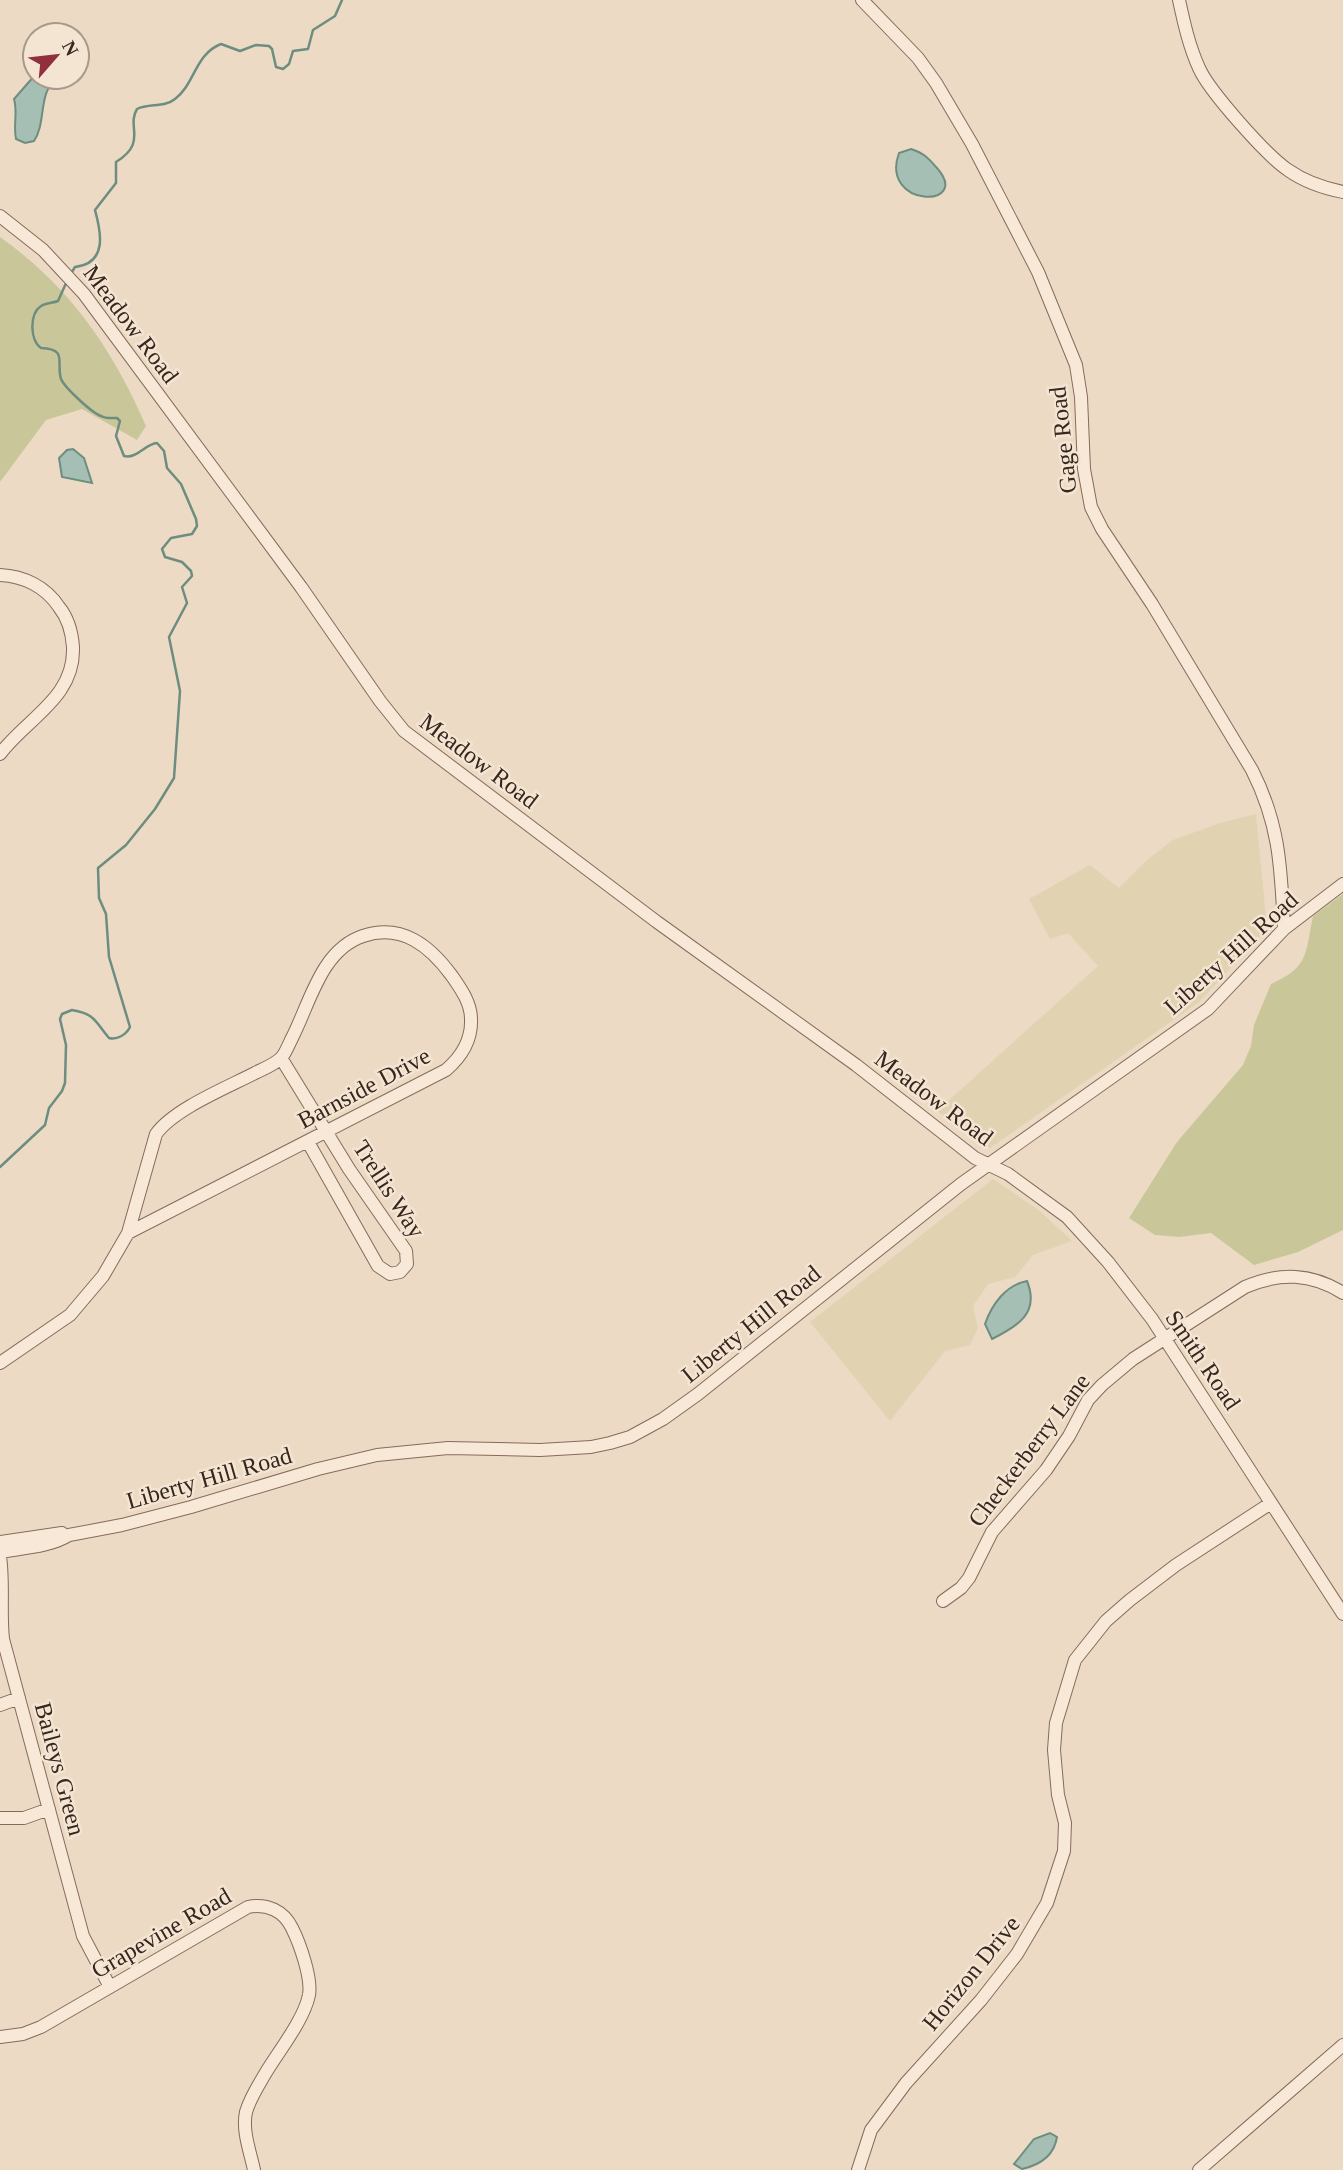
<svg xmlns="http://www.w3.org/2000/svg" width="1343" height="2170" viewBox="0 0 1343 2170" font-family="Georgia,serif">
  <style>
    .farmland { fill: #e1d2b2 }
    .green { fill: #c9c799 }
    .water { fill: #a6bfb4; stroke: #6d8d80; stroke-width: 2 }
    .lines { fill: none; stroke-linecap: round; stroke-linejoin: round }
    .stream { stroke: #6d8d80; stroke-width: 2.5 }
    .minor-casing { stroke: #856b5c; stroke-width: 14 }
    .minor { stroke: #f7e8d7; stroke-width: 12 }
    .labels { text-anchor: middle; stroke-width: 5; stroke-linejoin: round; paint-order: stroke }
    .street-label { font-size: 24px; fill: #36261f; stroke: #f4e5d3 }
  </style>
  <rect width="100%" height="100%" fill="#ecdac4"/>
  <path class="farmland" d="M1256 814 1267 929 1199 1002 990 1148 937 1111 1098 966 1068 933 1050 939 1029 899 1090 865 1119 888 1147 860 1173 840 1220 823Z
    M993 1179 1040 1211 1072 1241 1033 1255 1015 1277 988 1284 973 1306 978 1328 970 1345 945 1351 890 1421 810 1322Z"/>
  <path class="green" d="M0 237C70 287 112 348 146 426L137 440 82 409 46 420 0 482Z
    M1343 894V1230L1298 1252 1254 1265 1211 1233 1179 1237 1155 1235 1129 1218 1177 1142 1243 1065 1251 1046 1254 1025 1271 984C1309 967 1305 955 1313 916Z"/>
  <path class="water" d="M35 75V77H59C37 90 47 122 34 141L25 143 16 139C13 125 18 113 14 99Z
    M911 149C924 153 928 158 937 168 973 209 879 208 899 153Z
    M73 449 84 458 92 483 62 477 59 458 67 450Z
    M1027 1281C1040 1313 1018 1326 992 1339L985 1324C992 1304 1006 1285 1027 1281Z
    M1050 2133 1057 2137C1054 2156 1040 2165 1022 2169L1014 2164 1034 2139Z"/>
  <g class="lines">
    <path class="stream" d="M70 275 75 267C108 263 101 232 95 210L116 183V162C148 142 126 127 137 109 149 103 164 108 175 99 195 84 195 54 221 44L240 51 256 45 269 46 272 49 276 67 283 69 289 64 293 51 308 49 313 30 335 16 342 0
      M0 1167 45 1125 49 1108 62 1091 65 1083 66 1045 60 1019 62 1014 72 1010C96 1014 95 1022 109 1038 117 1040 126 1035 130 1027L109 957 106 914 99 898 98 868 126 845 155 809 174 778 180 691 169 637 187 603 182 587 192 576 191 571 182 562 165 557 162 549 171 538 192 534 197 526 196 519 181 484 167 468 164 451 157 443C145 444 137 459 124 456L116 436 120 421 117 418C112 418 106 419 101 416 92 413 65 388 61 379 56 362 68 349 41 348 30 341 29 314 41 306 46 303 53 303 58 301L67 281"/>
    <g class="minor-casing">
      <path id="minor" d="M862 0 918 58 936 83 972 144 1038 272 1076 365 1081 397 1084 469 1091 507 1102 529 1152 604 1252 770C1280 825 1281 869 1284 929
        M1179 0C1184 23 1189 46 1199 68 1209 91 1267 156 1288 170 1305 182 1323 188 1343 192
        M0 216 43 250 84 294 301 587 380 701 404 731 657 922 856 1065 975 1158 1008 1174 1067 1217 1108 1262 1152 1319 1343 1614
        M0 575C24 576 46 587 59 607 68 618 72 633 73 647 75 698 27 718 0 754
        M281 1058 349 1169 406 1251 407 1264 400 1272 390 1274 378 1266 308 1142
        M0 1363 70 1315 103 1276 128 1233 156 1134C174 1109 226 1088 255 1073 263 1069 276 1064 282 1057 286 1052 289 1044 292 1038 310 1003 321 950 363 936 402 923 430 946 452 976 461 989 471 1003 471 1019 472 1040 461 1057 446 1070L128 1233
        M0 1542 62 1533
        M0 1552C22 1548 50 1547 69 1535L122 1525 191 1507 318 1469 377 1455 448 1448 540 1450 591 1447 610 1443 630 1437 663 1419 698 1394 961 1184 1208 1009 1284 929 1343 884
        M0 1556C4 1584 0 1611 3 1639L83 1936 110 1987
        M943 1601 961 1588 969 1578 992 1532 1046 1470 1069 1436 1088 1400 1102 1385 1133 1359 1245 1287C1280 1272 1311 1273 1343 1293
        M0 1705 19 1698
        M0 1818H24L49 1809
        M0 2037 23 2034 41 2027 248 1907C267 1903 284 1911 292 1928 300 1944 312 1978 309 1995 304 2020 278 2052 265 2074 258 2086 250 2098 246 2112 242 2131 250 2151 254 2170
        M858 2170 871 2130 906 2083 981 2000 1017 1954 1047 1903 1064 1851 1065 1823 1058 1795 1054 1750 1056 1723 1075 1660 1106 1621 1130 1600 1176 1565 1271 1503
        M1199 2170 1343 2045"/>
    </g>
    <use href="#minor" class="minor"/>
  </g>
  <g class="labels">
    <g class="street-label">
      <text transform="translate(131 324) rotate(53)" y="8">Meadow Road</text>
      <text transform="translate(1063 440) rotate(-96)" y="8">Gage Road</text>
      <text transform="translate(479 761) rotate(37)" y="8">Meadow Road</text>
      <text transform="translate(1231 953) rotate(-42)" y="8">Liberty Hill Road</text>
      <text transform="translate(364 1088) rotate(-28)" y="8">Barnside Drive</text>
      <text transform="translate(934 1098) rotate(37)" y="8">Meadow Road</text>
      <text transform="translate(389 1189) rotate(57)" y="8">Trellis Way</text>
      <text transform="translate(751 1324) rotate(-39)" y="8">Liberty Hill Road</text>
      <text transform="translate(1203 1360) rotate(56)" y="8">Smith Road</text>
      <text transform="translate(1029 1450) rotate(-53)" y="8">Checkerberry Lane</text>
      <text transform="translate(209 1478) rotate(-16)" y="8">Liberty Hill Road</text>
      <text transform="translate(60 1769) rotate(75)" y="8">Baileys Green</text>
      <text transform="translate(161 1933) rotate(-30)" y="8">Grapevine Road</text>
      <text transform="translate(971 1973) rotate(-51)" y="8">Horizon Drive</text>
    </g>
  </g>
  <g transform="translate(56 56) rotate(62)"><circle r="33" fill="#f4e5d3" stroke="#a8998b" stroke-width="2"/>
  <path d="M0-5L12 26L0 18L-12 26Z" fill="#912f3f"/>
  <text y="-10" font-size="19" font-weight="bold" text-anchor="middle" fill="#36261f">N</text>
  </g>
</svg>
